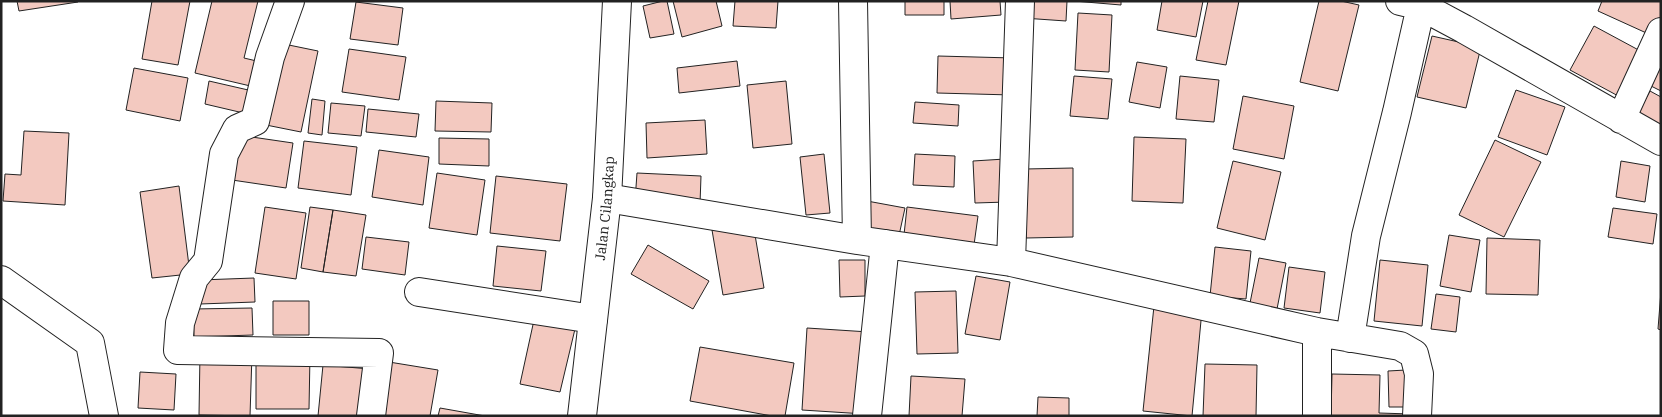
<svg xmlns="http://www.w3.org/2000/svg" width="1662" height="417" viewBox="0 0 1662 417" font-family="'IBM Plex Serif',serif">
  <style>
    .building { fill: #f3c9c0; stroke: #222 }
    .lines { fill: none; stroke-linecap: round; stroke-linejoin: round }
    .minor-casing { stroke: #222; stroke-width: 30 }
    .tertiary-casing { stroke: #222; stroke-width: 30 }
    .minor { stroke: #fff; stroke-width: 28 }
    .tertiary { stroke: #fff; stroke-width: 28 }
    .labels { text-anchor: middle; stroke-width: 4; stroke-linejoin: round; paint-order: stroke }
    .street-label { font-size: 14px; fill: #222; stroke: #fff }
  </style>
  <rect width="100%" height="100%" fill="#fff"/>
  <path class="building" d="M17 1H78V2L19 11Z
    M152 1H190L178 65 142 59Z
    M212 1H258L244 58 265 63 259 88 195 73Z
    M663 1H667L674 34 650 38 643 6Z
    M673 1H716L722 26 682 37Z
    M735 1H778L776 28 733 26Z
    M905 1H944V15H905Z
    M950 1H1000L1001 15 951 19Z
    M1025 1H1067L1066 21 1023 18Z
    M1074 1H1121V5Z
    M1162 1H1203L1196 37 1157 30Z
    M1208 1H1239L1226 65 1196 60Z
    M1319 1H1341L1359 5 1338 91 1300 82Z
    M1602 1H1661V20L1653 36 1598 11Z
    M356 2 403 8 398 45 350 39Z
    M1078 13 1112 15 1109 72 1075 70Z
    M1594 26 1646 54 1622 98 1570 70Z
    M1432 36 1481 47 1466 108 1417 97Z
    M279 43 318 51 301 132 261 124Z
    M349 49 406 57 399 100 342 92Z
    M1661 51V91L1645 83Z
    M938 56 1013 58 1012 95 937 93Z
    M737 61 740 86 679 93 677 68Z
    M1137 62 1167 67 1160 108 1129 102Z
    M134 68 188 78 180 121 126 110Z
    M1074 76 1112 79 1108 119 1070 116Z
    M1180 76 1219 80 1214 122 1176 119Z
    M209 81 257 92 252 115 205 104Z
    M786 81 792 144 753 148 747 85Z
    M1516 90 1565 107 1547 155 1498 137Z
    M1650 91 1661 97V127L1637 115Z
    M1243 96 1294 106 1284 159 1233 149Z
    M312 99 325 101 322 135 308 133Z
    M436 101 492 103 491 132 435 131Z
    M915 102 959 105 958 126 913 123Z
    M331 103 365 106 361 136 328 133Z
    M368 109 419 114 416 137 366 132Z
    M705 120 707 154 647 158 646 123Z
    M24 131 69 133 65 205 3 201 5 174 21 175Z
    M238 135 293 143 286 188 232 180Z
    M1134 137 1186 139 1183 203 1132 201Z
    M439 138 489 139V166L439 164Z
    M1495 140 1541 162 1504 237 1459 215Z
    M304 141 357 147 351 195 298 188Z
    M379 150 429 157 423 205 372 197Z
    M824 154 830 213 806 215 800 157Z
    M915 154 955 156 954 187 913 185Z
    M1005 159 1007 202 975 203 973 161Z
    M1233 161 1281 172 1265 240 1217 228Z
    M1621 161 1650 166 1645 202 1616 197Z
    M1073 168V237L1026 238 1025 169Z
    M437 173 485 180 477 235 429 228Z
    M637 173 701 176 700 204 635 201Z
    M496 176 567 184 560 241 490 233Z
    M179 186 190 274 152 278 140 192Z
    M867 201 905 208 898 240 861 232Z
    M265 207 306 213 296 279 255 273Z
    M310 207 333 210 323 272 301 268Z
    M907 207 978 216 973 252 903 244Z
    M1613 208 1657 214 1653 244 1608 237Z
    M333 210 366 215 356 276 323 272Z
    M753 223 764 288 723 295 712 230Z
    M1449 235 1480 240 1471 292 1440 286Z
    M366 237 409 242 405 275 362 269Z
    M1487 238 1540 240 1538 295 1486 294Z
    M648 245 709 281 693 309 631 274Z
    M497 246 546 251 541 291 493 286Z
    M1215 247 1251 251 1246 299 1210 296Z
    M1259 258 1286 263 1277 309 1250 303Z
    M839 260H865V296L840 297Z
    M1380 260 1428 265 1422 326 1374 321Z
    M1289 267 1325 272 1320 313 1284 308Z
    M976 276 1010 282 1000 340 965 334Z
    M254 278 255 302 200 304V280Z
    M956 291 958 353 917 354 915 292Z
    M1661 291V330L1658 329Z
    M1436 294 1460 297 1456 332 1431 329Z
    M273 301H309V335H273Z
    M1154 306 1202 310 1192 416 1143 411Z
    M252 308 253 335 194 337 193 309Z
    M534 320 575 329 560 392 520 384Z
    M807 328 869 332 865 414 802 410Z
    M700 347 794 363 785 416H772L690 401Z
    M200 353 252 354 250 416 199 415Z
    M256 355H310L309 409H256Z
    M389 362 438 370 430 416H379Z
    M1205 364 1257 365 1256 416H1203Z
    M323 365 370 369 365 416H318Z
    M1406 370 1407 407H1389L1388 371Z
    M140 372 176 374 174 410 138 408Z
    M1332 374 1380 375 1379 413 1411 414V416H1331Z
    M911 376 965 379 962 416H909Z
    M1038 397 1069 398V416H1037Z
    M440 408 485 416H438Z"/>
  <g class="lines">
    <g class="minor-casing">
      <path id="minor" d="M290 1 270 57 255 121 237 129 224 154 208 261 194 278 180 323 178 350 379 353 371 416
        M853 1 857 240
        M1400 1 1421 6 1464 29 1661 141
        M1621 119 1661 32
        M607 198 857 240 1011 262 1317 332 1400 346 1414 354 1419 374 1417 416
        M1011 262 1020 1
        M1 280 90 343 104 416
        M419 292 593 319
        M1350 338 1366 236 1397 112 1421 6
        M867 416 885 244
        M1317 416V332"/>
    </g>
    <g class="tertiary-casing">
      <g id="tertiary">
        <path id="s1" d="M582 416 607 198 617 1"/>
      </g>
    </g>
    <use href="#minor" class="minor"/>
    <use href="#tertiary" class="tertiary"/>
  </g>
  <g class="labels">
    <g class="street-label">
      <text dy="5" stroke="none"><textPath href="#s1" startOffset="209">Jalan Cilangkap</textPath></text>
    </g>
  </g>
  <rect width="1662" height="417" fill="none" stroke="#222222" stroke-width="5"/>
</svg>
